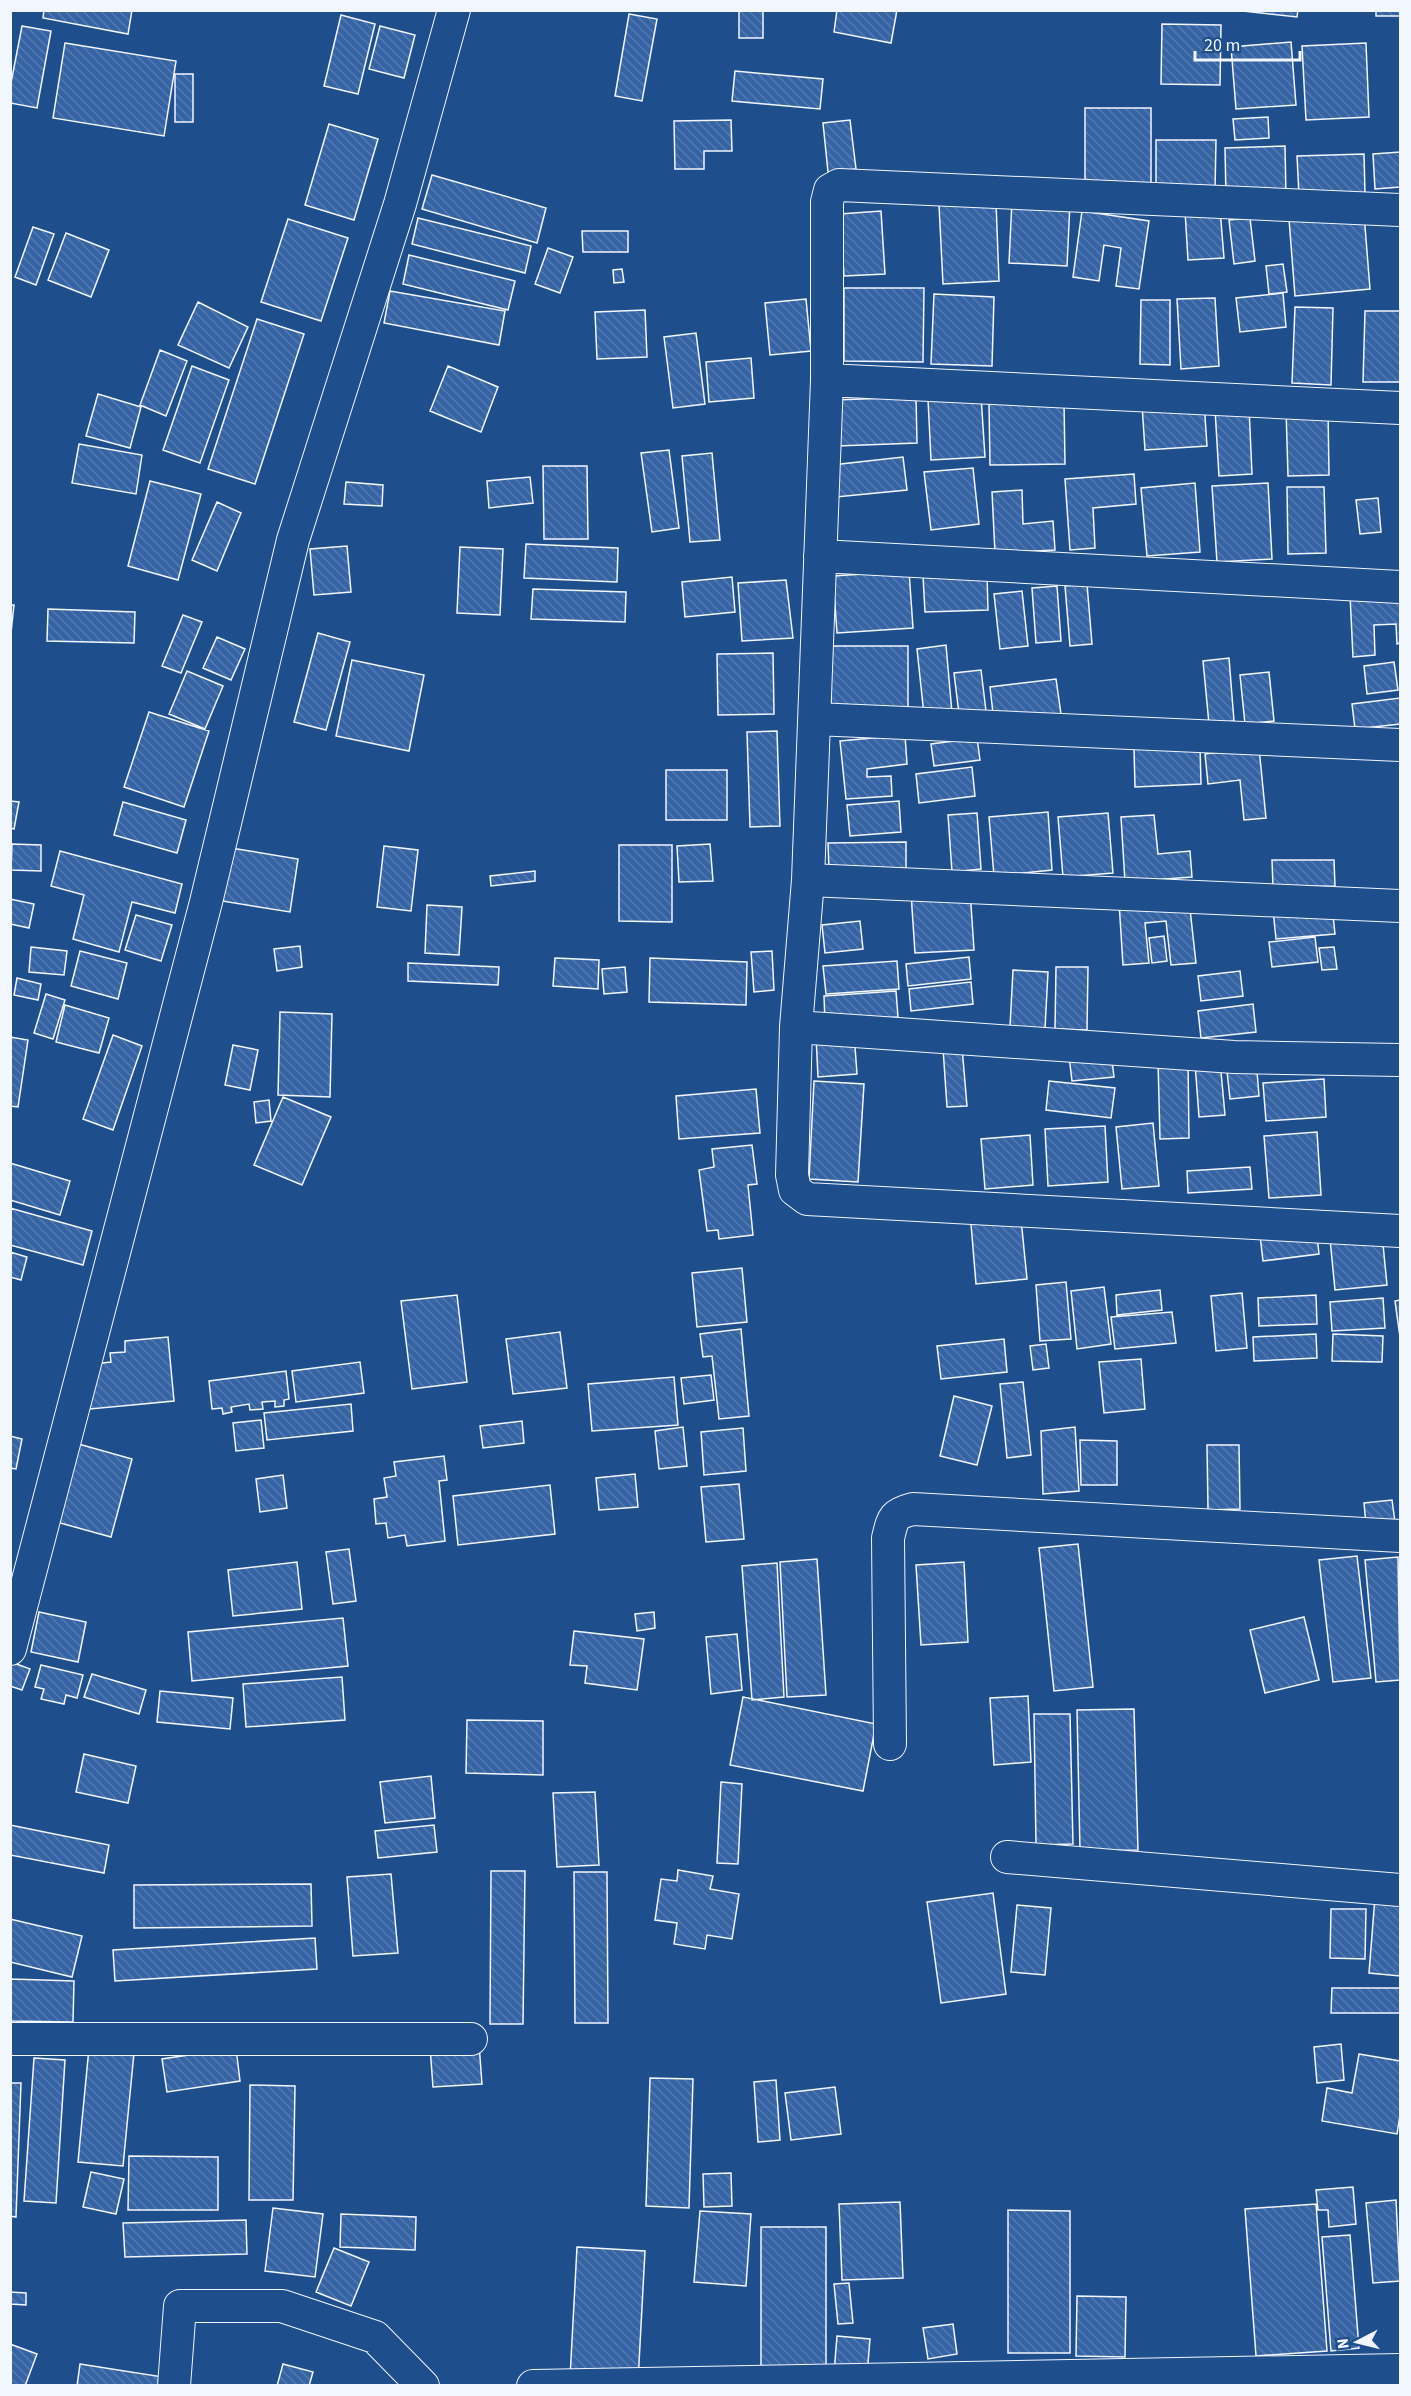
<svg xmlns="http://www.w3.org/2000/svg" width="1411" height="2396" viewBox="0 0 1411 2396" font-family="'Source Sans 3',sans-serif">
  <style>
    .building { fill: url(#building-back-hatch); stroke: #f2f6ff; stroke-width: 1.5 }
    .lines { fill: none; stroke-linecap: round; stroke-linejoin: round }
    .minor-casing { stroke: #f2f6ff; stroke-width: 34 }
    .minor { stroke: #1f4e8c; stroke-width: 32 }
  </style>
  <defs>
    <pattern id="building-back-hatch" width="6" height="6" patternUnits="userSpaceOnUse" patternTransform="scale(1.5)"><rect width="6" height="6" fill="#3563a3"/><path d="M-1 5l2 2M0 0l6 6M5-1l2 2" fill="none" stroke="#537ab1"/></pattern>
  </defs>
  <rect width="100%" height="100%" fill="#1f4e8c"/>
  <path class="building" d="M44 10H132L128 34 43 18Z
    M739 10H763V38H739Z
    M837 10H897L891 43 834 32Z
    M1234 10H1298L1297 17Z
    M1376 10H1400V16H1376Z
    M629 14 657 19 642 101 615 96Z
    M341 15 375 24 358 94 324 86Z
    M1162 24 1221 25 1220 85 1161 84Z
    M22 26 51 31 37 108 10 103V88Z
    M380 26 415 35 404 78 369 69Z
    M1291 42 1296 105 1236 109 1231 47Z
    M65 43 176 61 164 136 53 118Z
    M1366 43 1369 117 1306 120 1302 46Z
    M735 71 823 79 820 109 732 101Z
    M175 74H193V122H175Z
    M1085 108H1151V187L1085 186Z
    M1268 117 1269 138 1235 140 1233 119Z
    M731 120 732 151H704V169H675L674 121Z
    M850 120 856 169 828 172 823 123Z
    M329 124 378 139 354 220 305 205Z
    M1156 140H1216L1215 191 1156 192Z
    M1285 146 1286 197 1226 198 1225 148Z
    M1400 152V187L1375 189 1373 154Z
    M1364 154 1365 194 1299 195 1297 156Z
    M432 175 546 208 537 243 422 209Z
    M1012 200 1070 203 1067 266 1009 263Z
    M996 202 999 281 943 284 939 205Z
    M1220 209 1224 258 1188 260 1185 211Z
    M881 211 885 274 844 276 840 214Z
    M1082 211 1149 221 1139 289 1116 286 1121 248 1104 245 1099 281 1073 277Z
    M1364 214 1370 289 1295 296 1289 219Z
    M418 218 531 246 525 273 412 244Z
    M1250 218 1255 261 1234 264 1229 220Z
    M288 219 348 238 321 321 261 302Z
    M33 227 54 234 36 285 15 277Z
    M582 231H628V252H583Z
    M66 233 109 250 91 297 48 280Z
    M548 248 573 257 560 293 535 284Z
    M409 255 515 281 508 310 403 284Z
    M1283 264 1287 292 1269 294 1266 266Z
    M622 269 624 282 614 283 613 270Z
    M844 288H924L923 362 844 361Z
    M390 291 505 311 499 345 384 323Z
    M1283 293 1286 327 1240 332 1236 298Z
    M934 294 994 297 992 366 931 364Z
    M1215 298 1219 366 1181 369 1177 299Z
    M806 299 811 351 770 355 765 303Z
    M1141 300H1170V365L1140 364Z
    M198 302 248 327 229 368 178 345Z
    M1295 307 1333 308 1331 385 1292 383Z
    M645 310 647 357 597 359 595 312Z
    M1365 311H1400V382H1363Z
    M257 319 304 334 255 484 208 469Z
    M696 333 705 404 673 408 664 337Z
    M160 350 187 361 166 416 140 405Z
    M751 358 754 398 709 402 706 362Z
    M192 366 229 380 200 463 163 450Z
    M448 366 498 387 481 432 430 411Z
    M98 394 141 407 130 448 86 436Z
    M981 396 985 457 931 460 928 399Z
    M916 397 917 443 837 446 835 400Z
    M1064 401 1065 464 990 465 989 403Z
    M1204 402 1207 446 1145 450 1142 405Z
    M1249 407 1252 474 1219 476 1215 409Z
    M1328 408 1329 475 1288 476 1286 409Z
    M79 444 142 455 136 494 72 483Z
    M669 450 679 528 652 532 641 453Z
    M712 453 720 540 690 542 682 456Z
    M903 457 907 490 836 497 832 465Z
    M543 466H587L588 539H544Z
    M973 468 979 524 931 530 924 472Z
    M1134 474 1136 504 1093 508 1095 548 1070 550 1065 479Z
    M530 477 533 503 489 508 487 481Z
    M150 481 201 494 178 580 128 566Z
    M346 482 383 485 382 506 344 504Z
    M1195 483 1200 552 1147 556 1141 488Z
    M1268 483 1272 559 1217 562 1212 486Z
    M1287 487H1324L1326 553 1288 554Z
    M1022 490 1023 524 1053 521 1055 550 995 553 992 492Z
    M1378 498 1381 532 1360 534 1356 500Z
    M217 502 241 513 217 571 192 560Z
    M526 544 618 548 617 582 524 578Z
    M347 546 351 592 314 595 310 549Z
    M460 547 503 549 500 615 457 613Z
    M909 571 913 628 837 633 833 576Z
    M987 574 988 610 925 612 923 576Z
    M732 577 735 612 685 617 682 582Z
    M786 580 793 638 742 641 738 583Z
    M1087 584 1092 644 1070 646 1065 586Z
    M1057 586 1061 641 1036 643 1032 588Z
    M533 589 626 592 625 622 531 619Z
    M1022 591 1028 646 1000 649 994 594Z
    M1400 593V643L1397 644 1396 624 1374 625 1375 655 1353 657 1350 595Z
    M10 605H14L10 642Z
    M48 609 135 612 134 643 47 641Z
    M183 615 202 622 181 673 162 666Z
    M318 633 350 642 326 730 294 722Z
    M217 637 245 649 231 680 203 668Z
    M946 645 952 713 924 715 917 649Z
    M831 646H908V712H831Z
    M773 653 774 714 718 715 717 654Z
    M1229 658 1234 721 1209 724 1203 661Z
    M352 660 424 675 409 751 336 736Z
    M1394 662 1398 690 1367 694 1364 666Z
    M981 670 986 711 959 714 954 673Z
    M187 671 223 686 205 729 169 714Z
    M1269 672 1274 721 1245 724 1240 675Z
    M1056 679 1061 714 994 722 990 687Z
    M1400 698V724L1355 729 1352 704Z
    M149 712 209 731 184 807 124 787Z
    M777 731 780 826 750 827 747 732Z
    M905 735 907 764 867 769V777L891 776 892 796 846 799 840 741Z
    M977 738 980 760 934 766 931 744Z
    M1200 746 1201 784 1135 787 1134 749Z
    M1259 748 1266 818 1244 820 1240 780 1208 784 1205 754Z
    M972 767 975 796 919 803 916 774Z
    M666 770H727V820H666Z
    M10 801 19 802 14 829 10 828Z
    M899 801 901 832 850 836 847 805Z
    M123 802 186 820 177 853 114 835Z
    M1048 812 1052 870 994 876 989 817Z
    M977 813 981 869 952 872 948 815Z
    M1108 813 1113 873 1063 877 1058 817Z
    M1154 815 1158 854 1190 851 1192 877 1125 882 1121 817Z
    M906 842V868L829 870 828 843Z
    M12 844 41 845V871L11 870Z
    M710 844 713 881 679 882 677 846Z
    M619 845H672V922L619 921Z
    M384 846 418 850 411 911 377 907Z
    M231 848 298 859 290 912 222 901Z
    M60 851 182 884 175 913 132 902 119 952 73 939 84 895 51 886Z
    M1272 860H1334L1335 886 1273 887Z
    M535 871V881L491 886 490 876Z
    M970 890 974 950 915 953 911 893Z
    M10 899 34 904 29 928 10 924Z
    M1189 900 1196 963 1171 965 1166 921 1145 923 1149 963 1123 965 1119 902Z
    M427 905 462 907 459 955 425 953Z
    M1332 906 1335 934 1276 939 1273 910Z
    M136 915 172 925 161 961 125 950Z
    M860 921 863 949 825 953 822 925Z
    M1164 936 1167 961 1152 963 1149 938Z
    M1315 937 1318 962 1272 967 1269 942Z
    M300 946 302 967 277 971 274 949Z
    M31 947 67 951 64 975 29 972Z
    M1334 947 1337 969 1322 970 1319 948Z
    M80 951 127 963 118 999 71 986Z
    M772 951 774 990 754 992 751 952Z
    M969 957 971 979 908 986 906 964Z
    M555 958 599 960 598 989 553 986Z
    M650 958 747 962 746 1005 649 1002Z
    M897 961 899 989 826 994 823 966Z
    M408 963 499 967 498 985 408 981Z
    M625 967 627 992 604 994 602 969Z
    M1056 967H1088L1087 1030 1055 1029Z
    M1013 970 1048 972 1045 1029 1010 1027Z
    M1240 971 1243 996 1201 1001 1198 976Z
    M17 978 41 984 38 1000 14 995Z
    M971 982 973 1004 911 1011 909 989Z
    M896 991 898 1017 825 1022 824 996Z
    M46 994 65 1000 53 1039 34 1033Z
    M1253 1004 1256 1032 1201 1038 1198 1011Z
    M65 1005 109 1018 99 1053 56 1042Z
    M280 1012 332 1014 330 1097 278 1095Z
    M854 1033 857 1074 818 1077 816 1036Z
    M113 1035 142 1046 113 1130 83 1119Z
    M10 1037 28 1040 18 1107 10 1106Z
    M233 1045 258 1050 250 1090 225 1085Z
    M962 1047 967 1106 947 1107 943 1048Z
    M1111 1052 1114 1077 1072 1081 1069 1056Z
    M1256 1059 1259 1096 1230 1099 1226 1062Z
    M1188 1060 1189 1138 1160 1139 1158 1061Z
    M1220 1061 1225 1115 1199 1117 1195 1063Z
    M1324 1079 1326 1117 1266 1121 1263 1083Z
    M814 1081 864 1084 858 1182 809 1179Z
    M1049 1081 1115 1088 1111 1118 1046 1110Z
    M756 1089 760 1133 679 1139 676 1096Z
    M283 1097 331 1117 302 1185 254 1165Z
    M269 1100 271 1121 256 1123 254 1102Z
    M1153 1123 1159 1186 1122 1189 1116 1127Z
    M1105 1126 1108 1182 1048 1186 1045 1129Z
    M1317 1132 1321 1195 1269 1198 1264 1136Z
    M1030 1135 1033 1185 985 1189 981 1139Z
    M752 1145 757 1184 748 1185 753 1235 719 1239 718 1230 707 1231 699 1170 714 1167 712 1149Z
    M10 1163 70 1181 60 1215 10 1200Z
    M1250 1167 1252 1189 1188 1193 1187 1171Z
    M10 1208 92 1231 83 1265 10 1245Z
    M1021 1219 1027 1279 976 1284 971 1224Z
    M1259 1227H1316L1319 1254 1263 1261Z
    M1382 1234 1387 1285 1335 1290 1330 1239Z
    M10 1252 27 1257 21 1280 10 1277Z
    M742 1268 747 1322 697 1327 692 1273Z
    M1066 1282 1071 1339 1040 1341 1036 1285Z
    M1104 1287 1111 1344 1077 1349 1071 1291Z
    M1160 1290 1162 1310 1117 1315 1116 1295Z
    M1242 1293 1247 1348 1216 1351 1211 1296Z
    M457 1295 467 1382 412 1389 401 1301Z
    M1316 1295 1317 1324 1259 1326 1258 1298Z
    M1383 1298 1385 1328 1332 1331 1330 1302Z
    M1400 1300V1337L1395 1301Z
    M1172 1312 1176 1343 1115 1349 1111 1317Z
    M741 1329 749 1416 719 1419 712 1356 703 1357 700 1334Z
    M560 1332 567 1388 513 1394 506 1339Z
    M1316 1334 1317 1358 1254 1361 1253 1337Z
    M1333 1334 1383 1336 1382 1362 1332 1361Z
    M168 1337 174 1401 90 1409 85 1365 111 1362 110 1353 125 1352V1341Z
    M1004 1339 1007 1372 941 1379 937 1346Z
    M1046 1344 1049 1368 1033 1370 1030 1346Z
    M1141 1359 1145 1409 1104 1413 1099 1362Z
    M360 1362 364 1393 296 1402 292 1371Z
    M286 1371 289 1399 284 1400V1406L275 1407V1401L262 1402 263 1409 250 1410 249 1404 231 1407 232 1412 223 1414 222 1408 212 1409 209 1381Z
    M711 1375 714 1400 684 1404 681 1378Z
    M674 1377 678 1425 592 1431 588 1384Z
    M1023 1382 1031 1455 1007 1458 1000 1384Z
    M954 1396 992 1406 977 1465 940 1456Z
    M351 1404 353 1431 267 1440 264 1413Z
    M261 1420 264 1448 236 1451 233 1423Z
    M522 1421 524 1443 483 1448 480 1426Z
    M683 1427 687 1466 659 1469 655 1431Z
    M1075 1427 1079 1491 1043 1494 1041 1431Z
    M743 1428 746 1471 704 1475 701 1432Z
    M10 1436 22 1439 16 1469 10 1468Z
    M1080 1440 1117 1441V1485H1081Z
    M75 1443 132 1459 111 1537 53 1521Z
    M1207 1445H1239L1240 1509 1208 1510Z
    M444 1456 447 1480 439 1481 445 1541 407 1546 405 1535 388 1538 386 1523 376 1524 374 1499 387 1497 384 1478 396 1476 394 1462Z
    M635 1474 638 1507 599 1510 596 1478Z
    M283 1475 287 1508 260 1512 256 1479Z
    M739 1484 744 1539 706 1542 701 1487Z
    M550 1485 555 1534 458 1545 453 1496Z
    M1392 1500 1395 1522 1366 1525 1364 1503Z
    M1078 1544 1093 1687 1054 1691 1039 1548Z
    M349 1549 356 1601 333 1604 326 1552Z
    M1357 1556 1371 1678 1333 1682 1319 1560Z
    M1398 1557 1400 1680 1376 1682 1365 1560Z
    M817 1559 826 1695 787 1697 780 1562Z
    M297 1562 302 1609 233 1616 228 1570Z
    M964 1562 968 1642 921 1645 916 1565Z
    M777 1563 784 1697 752 1700 742 1566Z
    M39 1612 86 1622 78 1662 31 1652Z
    M654 1612 655 1628 637 1631 635 1614Z
    M1304 1617 1319 1680 1265 1693 1250 1630Z
    M343 1618 348 1666 192 1681 188 1632Z
    M574 1631 644 1639 637 1690 585 1683 587 1666 570 1665Z
    M737 1634 742 1690 711 1694 706 1637Z
    M11 1662 30 1669 22 1690 10 1686Z
    M41 1665 83 1675 77 1698 66 1695 64 1704 41 1699 44 1689 35 1687Z
    M92 1674 146 1690 139 1714 84 1697Z
    M342 1677 345 1720 246 1727 243 1684Z
    M160 1691 233 1698 230 1729 157 1722Z
    M1028 1696 1031 1762 994 1765 990 1698Z
    M743 1697 876 1724 863 1791 730 1765Z
    M1134 1709 1138 1850 1080 1851 1077 1710Z
    M1034 1714H1070L1073 1844 1036 1845Z
    M467 1720 543 1721V1775L466 1773Z
    M84 1754 136 1766 128 1803 76 1792Z
    M431 1776 435 1818 385 1823 380 1782Z
    M721 1782 742 1784 738 1864 717 1863Z
    M595 1792 599 1865 557 1867 553 1793Z
    M10 1825 109 1845 104 1873 10 1855Z
    M434 1825 437 1852 378 1858 375 1831Z
    M678 1870 713 1876 710 1889 739 1894 732 1939 707 1935 705 1949 674 1944 677 1923 655 1920 661 1879 677 1881Z
    M491 1871H525L523 2024H490Z
    M574 1872H607L608 2023H575Z
    M391 1874 398 1953 353 1956 347 1877Z
    M311 1884 312 1926 134 1928V1885Z
    M993 1893 1006 1994 941 2003 927 1902Z
    M1375 1897 1400 1898V1976L1369 1973Z
    M1017 1905 1051 1908 1045 1975 1011 1972Z
    M1331 1909H1366L1365 1959 1330 1958Z
    M10 1919 82 1936 72 1977 10 1962Z
    M315 1938 317 1969 115 1981 113 1950Z
    M10 1979 74 1981 73 2022 10 2021Z
    M1332 1988H1400V2013H1331Z
    M479 2044 482 2084 433 2087 430 2047Z
    M1341 2044 1344 2080 1317 2083 1314 2047Z
    M89 2048 134 2053 123 2166 78 2162Z
    M236 2048 240 2081 167 2092 162 2059Z
    M1359 2054 1400 2061V2115L1397 2134 1322 2121 1327 2088 1352 2093Z
    M34 2058 65 2060 56 2203 24 2201Z
    M650 2078 693 2079 689 2208 646 2206Z
    M776 2080 780 2140 758 2142 754 2082Z
    M10 2083H21L16 2217 10 2216Z
    M250 2085 295 2086 293 2200H249Z
    M835 2087 841 2134 791 2140 785 2093Z
    M129 2156 218 2157V2210H128Z
    M91 2172 124 2179 116 2214 83 2207Z
    M731 2173 732 2206 704 2207 703 2174Z
    M1353 2187 1356 2224 1329 2227 1328 2210H1318L1316 2190Z
    M1396 2200 1400 2281 1373 2283 1366 2203Z
    M900 2202 903 2278 842 2280 839 2204Z
    M1316 2204 1327 2351 1256 2356 1245 2209Z
    M273 2208 323 2214 315 2277 265 2271Z
    M1008 2210 1070 2211V2353H1008Z
    M700 2211 751 2214 746 2286 694 2282Z
    M341 2214 416 2217 415 2250 340 2247Z
    M246 2220 247 2254 125 2257 123 2223Z
    M761 2227H826V2369H761Z
    M1350 2235 1359 2348 1331 2351 1322 2237Z
    M577 2247 645 2251 638 2382 570 2378Z
    M334 2248 369 2262 351 2306 316 2292Z
    M849 2283 853 2323 838 2324 834 2284Z
    M10 2292 26 2293V2305L10 2304Z
    M1077 2296 1126 2297 1125 2357 1076 2356Z
    M953 2324 957 2354 928 2359 923 2328Z
    M837 2336 870 2339 867 2375 834 2373Z
    M10 2344 37 2354 25 2386H10Z
    M80 2364 163 2377 161 2386H77Z
    M283 2364 313 2372 309 2386H277Z"/>
  <g class="lines">
    <g class="minor-casing">
      <path id="minor" d="M1400 210 839 185 830 190 827 202V380L808 880 796 1027 792 1175 795 1190 807 1199 1400 1231
        M827 380 1400 408
        M820 556 1400 587
        M815 719 1400 745
        M808 880 1400 906
        M796 1027 1234 1057 1400 1060
        M10 1649 206 902 293 540 400 204 454 10
        M890 1744 888 1538C893 1518 893 1514 913 1509L1400 1536
        M1007 1857 1400 1890
        M10 2039H471
        M174 2386 180 2306H282L375 2337 423 2386
        M533 2386 1400 2370"/>
    </g>
    <use href="#minor" class="minor"/>
  </g>
  <rect width="1411" height="2396" fill="none" stroke="#f2f6ff" stroke-width="24"/>
  <g transform="translate(1357 2342) rotate(263)" stroke="#1f4e8c" stroke-width="4.5" paint-order="stroke">
  <path d="M0-4.5L10 22L0 15L-10 22Z" fill="#f2f6ff"/>
  <text y="-9" font-size="16" font-weight="bold" text-anchor="middle" fill="#f2f6ff">N</text>
  </g>
  <path d="M1195 51v9h105v-9" fill="none" stroke="#f2f6ff" stroke-width="3"/>
  <text x="1204" y="51" font-size="18" fill="#f2f6ff" stroke="#1f4e8c" stroke-width="4.5" paint-order="stroke">20 m</text>
</svg>
